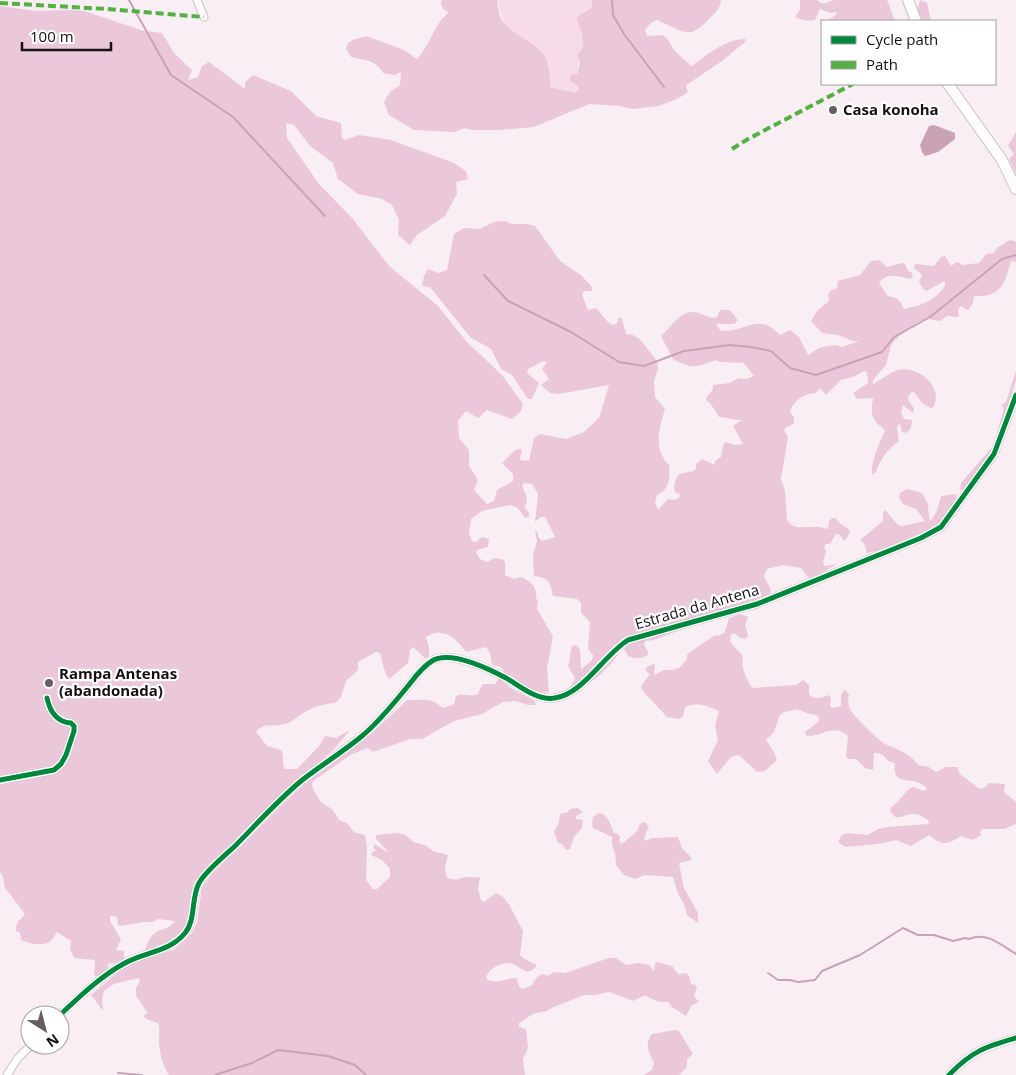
<svg xmlns="http://www.w3.org/2000/svg" width="1016" height="1075" viewBox="0 0 1016 1075" font-family="'Open Sans',sans-serif">
  <style>
    .green { fill: #f7dbe9 }
    .forest { fill: #ebc8d9 }
    .water { fill: #c9a2b5 }
    .lines { fill: none; stroke-linecap: round; stroke-linejoin: round }
    .stream { stroke: #c9a2b5; stroke-width: 2 }
    .minor-casing { stroke: #c9c1c5; stroke-width: 9 }
    .secondary-casing { stroke: #c9c1c5; stroke-width: 12 }
    .minor { stroke: #fefcfd; stroke-width: 7 }
    .secondary { stroke: #fefcfd; stroke-width: 10 }
    .quiet { stroke: #55b044; stroke-width: 4; stroke-dasharray: 8 4; stroke-linecap: butt }
    .cycleway-casing { stroke: #fff; stroke-width: 8 }
    .cycleway { stroke: #00873e; stroke-width: 5 }
    .poi-dot { fill: #655d61; stroke: #fff; stroke-width: 2 }
    .labels { text-anchor: middle; stroke-width: 4.5; stroke-linejoin: round; paint-order: stroke }
    .poi-label { font-size: 15px; font-weight: bold; fill: #160f13; stroke: #fff; text-anchor: start }
    .street-label { font-size: 15px; fill: #160f13; stroke: #fff }
  </style>
  <rect width="100%" height="100%" fill="#f9eef3"/>
  <path class="green" d="M497 0H592L593 8 578 16 576 18 582 33 583 47 577 55C580 63 577 67 577 75 577 79 580 88 578 91 575 96 555 88 550 87L549 64 504 23Z"/>
  <path class="forest" d="M442 0H497C498 7 499 17 503 22 515 37 543 44 548 64 550 71 550 79 550 87L575 93 579 89 578 86 570 81V75L577 74 580 63 577 55 583 47 582 33 576 18 578 16 592 8V0H721C720 8 717 11 712 16 688 42 686 32 657 20L651 23 645 30 647 36 662 35 667 38 674 50 691 66C708 55 724 39 746 39L745 42 722 61 688 84 686 86 688 92 679 98 659 106 632 109 619 106 589 104 534 127 499 130H473L464 128 455 132 414 130 389 115 384 102 390 92 400 85 401 72 395 75 383 73C377 60 364 60 351 57L346 49 348 43 353 40 366 36 404 50 417 59C427 48 432 34 440 21 443 17 446 16 448 12L443 9 441 3Z
    M800 0H817C824 7 828 1 835 0 852 0 870 0 887 0L895 21H826L836 15 837 12 830 13 820 9 815 20C809 22 801 20 795 17L800 10Z
    M920 0 927 3 931 21H919L916 15Z
    M0 6 36 11 71 10 84 11 144 31 162 33 174 53 192 70 188 80 198 77 202 66 209 62 245 89V82L253 75 291 91 316 116 341 123 342 138 345 140 359 135 391 140 454 163 466 171 468 179 456 182 457 194 445 216 417 235 410 245 398 235 399 220 392 205 382 199 358 194 338 179 333 163 310 146 294 125 286 123 287 138 319 184 353 219 390 267 437 305 467 342 502 375 523 404 521 411 512 419 487 410 478 418 466 411 458 421 459 438 469 450V466L478 480 474 490 487 504 494 501 497 490 513 481V474L502 463 515 450 522 449 520 460 529 461 534 438 540 434 566 439 584 432 599 418 609 385 559 394 550 393 541 385 549 379 542 369 547 362 543 361 528 369 527 373 539 383 532 399H528L512 375 501 369 491 349 470 337 430 287 422 286 424 276 428 269 438 273 447 270 454 234 464 228 480 229 494 222 505 221 512 224H527L535 226 560 261 581 275 592 287V291H584L582 295 588 310 596 308 607 321 613 325 617 323 619 317 622 319 626 334 633 335 640 339 657 361 658 369 654 381 655 397 665 409C659 428 653 450 669 465 670 477 670 490 657 495L655 503 658 510 668 499 675 500 679 498 680 494 676 493C672 486 675 480 679 474L694 471 696 468V464L702 459 715 465V461L721 457 723 446 725 442 735 445 743 444 733 426 742 420C734 421 727 417 719 417L710 403 707 401 706 398 713 389V385L729 383 739 378 747 379 754 376 744 363 721 362 715 360C696 368 691 369 673 359L661 336C674 325 682 306 701 314 707 316 711 319 717 317L720 310C730 308 731 311 737 319L736 323 732 324H716L720 330C743 335 757 310 780 335L790 330 799 337 808 355 821 347 836 345 842 347 859 341H853L838 335 822 333 811 321 817 311 829 301 828 294 830 291 837 288 838 281 860 275 871 261 879 260 887 267 902 263 905 264 908 271 912 273 913 277 909 279C898 276 887 272 879 283L888 296C898 298 900 300 904 309 909 307 914 307 920 305 929 302 947 291 945 281L926 291 923 289 919 282 922 275 914 268 915 264 934 266 941 257 945 256 951 266 957 262 963 265 979 263 986 254 994 253 998 247C1003 245 1006 241 1011 240L1016 242V262L1011 261C1005 283 1001 298 974 296L973 303 968 310 961 306 958 309 959 317 947 316 940 321 928 319 920 321 899 336 891 345 886 365 873 380V384C881 380 890 372 898 370 919 365 946 389 932 409L922 403 915 393 912 392 909 395 908 399 914 409 913 413 903 405 901 413 904 419 912 420 911 428 906 433 902 432 900 424 897 427 899 441C887 450 881 458 876 472L872 475C870 464 880 441 885 431 882 426 879 426 876 422 870 416 872 406 873 398L857 399 853 393 868 383 867 372 864 371 853 377 841 380 826 395 820 388 816 393C804 394 795 399 790 411L794 418V424L786 427 784 430 788 437 781 479 785 491 787 519C792 530 802 527 812 527 817 526 823 528 828 529L829 521 832 518H836C841 527 844 524 850 531L847 538 844 541 840 535 836 534 830 544H826L824 547 826 551 823 563 825 566 837 564 812 579 808 577 801 568 782 565 767 569 764 576 771 590 770 594 751 603 654 640 645 641 644 645 649 654C642 659 636 659 628 656L623 646C611 669 587 688 563 697L562 694 571 686 575 678 568 666C571 659 569 653 572 646L576 645 580 650 581 669 592 660 593 655 588 649 590 622 581 613V603L577 599 553 596C550 582 549 578 534 576L533 556 537 541 535 531H537L539 538 542 541 555 537 545 517H541L535 522 538 494 532 484 524 483 522 486C525 493 530 500 524 507L529 513V517L525 518 518 508 510 505 482 511 471 519 469 534 472 541 476 542 482 537 489 539 488 547 477 550 476 553 480 559 487 562 495 558 502 559 505 562V575L514 579 522 577C532 584 537 585 536 598L538 601 537 609 553 636 547 669 549 692 535 693 517 683 500 667 492 665 490 653 486 647 466 652C456 638 443 626 426 637L429 648V656L426 659 413 647 410 650 408 663 389 679C383 671 383 662 380 653L376 652 358 662V670L346 681 341 697 335 703C323 704 312 707 302 714 296 717 291 723 285 724 275 727 263 722 256 732L267 746 281 750C285 756 281 763 285 769H297L319 746 325 736 336 738 350 730 335 748 221 856 199 883 192 924 168 946 144 952C147 944 150 935 158 931 165 928 170 928 175 921L159 919 152 922H143L122 926 118 925 117 917 110 916V921L121 939 116 950 124 951V959L121 962 108 964V972L101 977 94 975 95 960 74 958 70 949 71 941 57 932C55 935 52 940 50 942 41 947 29 943 21 940L20 933 16 931C15 923 20 920 25 914L5 888 3 877 0 872Z
    M1016 132V174L1009 159 1014 154 1008 146Z
    M1016 371V380L995 448 965 489 960 490 961 483 994 445 1004 408 1001 406 1006 402Z
    M907 489 922 493 928 504 929 518 931 521 937 511 941 496 953 494 957 495C955 501 953 509 949 514 933 535 892 548 867 553L864 543 860 540 883 521V513L885 510 898 525 902 526 925 521 916 509 903 504 899 497 900 493Z
    M740 614 748 617 745 625 748 636 745 639 741 638 734 633 731 635 730 642 743 656C741 669 746 677 752 688L796 685 803 680 809 685V694C814 700 822 698 829 695L831 698 830 706 833 708 841 706V695L845 689 849 695C848 699 848 703 849 707 851 714 878 740 885 744 896 749 912 754 918 765L929 767 936 772 946 767H957L960 774 980 789 984 788 989 783 1005 784 1004 792 1016 802V824L1004 829H983L980 832 981 835 973 840 961 836C947 845 942 846 929 835L911 846 896 840 877 844 845 847 838 842 842 835 846 833 868 835 878 829 887 827 929 824 928 820C924 818 918 813 912 814 906 814 902 818 895 817L890 811 891 807C900 802 904 791 913 787L923 791 927 789C916 773 891 790 895 763L888 761 882 754 874 753 873 770 865 768 856 759H848L846 756 848 736C834 723 824 736 807 736L805 732 818 722 819 719 817 715 809 714 797 709 782 713 779 717 774 732 766 740 774 752 777 760 765 771 757 772 739 755 731 757 717 774 708 761 718 740 715 725 719 711C707 706 697 701 685 707L683 717 679 719 667 717 642 690 641 686 650 674 647 672 645 668 655 663 654 675 664 670H672L679 668 687 659V655L690 652 715 635 718 636 725 632 729 618Z
    M499 678 511 688 535 701 536 705H528L515 701 503 702 482 714 454 721 422 739H410L373 752 368 748 352 754 313 781 312 785 314 791 320 801 333 810 339 820 347 823 354 832 365 835 367 847 366 880 373 889H377L390 877V869L382 860 371 855 373 851H376L374 848V844L389 853 376 839V835L398 833 405 835 414 842 425 845 433 851 448 855 445 867 447 878C458 882 459 877 468 877 472 877 475 878 480 877L478 889 481 900 484 902 496 893 503 897 510 906 523 931 520 955 523 958 537 965C528 978 521 967 513 964 506 961 494 966 490 971 488 973 487 975 486 978 495 986 505 978 516 978L520 988 524 989C527 987 532 986 533 983 537 978 536 976 544 974L547 976 554 972 565 973 609 958H616L626 965 638 963 649 965 654 971 655 964 657 962 672 966 678 974 686 973 689 976 691 984 695 985 697 988 694 996 699 1002 692 1005 686 1016 672 1007 668 1002C665 1002 659 1002 656 1001 643 995 648 994 633 1001L609 992 596 995H584L554 1007 546 1011 533 1014 519 1023V1027L526 1029 528 1048 523 1059 525 1075H169C163 1066 160 1055 159 1043 158 1036 161 1030 158 1023L146 1019 143 1016 149 1012H147L136 996V988L140 981 138 978 114 984 104 991 102 999 103 1011 91 995 118 972 133 961 174 950 192 933 197 923 202 887 212 874 301 787 360 739 371 734 407 700C424 700 430 697 443 708L454 704 456 696C463 692 471 698 478 694L481 687 483 684H495Z
    M578 808 583 812 576 816V819L583 820 582 828 574 837 570 849 566 850 562 844 558 843 554 832 559 822 560 814 568 812 570 809Z
    M599 813C608 814 611 826 614 833L618 834 620 837 619 841 622 844 637 831 640 824 644 822 649 826 644 838 645 841 652 838 678 837 682 848 690 856 692 860 679 863 684 888 698 913V923L687 915 684 904 678 894 673 877 645 875 635 879 624 875 616 865 615 853 612 845V837L593 828 592 824 593 817Z
    M675 1030 679 1031 693 1054 687 1059V1067L679 1075H644L652 1070 654 1063C649 1052 644 1045 652 1034Z"/>
  <path class="water" d="M934 125 955 133V139L938 152 925 156 922 152 920 145 929 126Z"/>
  <g class="lines">
    <path class="stream" d="M129 0 171 75 233 117 325 216
      M612 0 613 15 624 34 664 87
      M484 275 508 301 571 332 619 362 644 366 684 351 730 345 751 347 771 351 790 368 816 375 882 352 894 337 930 317 1002 259 1016 255
      M768 973 778 980H790L798 982 815 980 822 971 860 955 903 928 918 935H934L953 941 965 938 969 939C986 931 1001 945 1016 954
      M118 1073 142 1075
      M215 1075 252 1063 278 1050 328 1056 355 1065 366 1075"/>
    <g class="minor-casing">
      <path id="minor" d="M197 0 204 17
        M0 780 54 770 61 764 66 755 74 731V726L71 723C57 722 50 712 47 698
        M60 1015C80 996 101 976 125 963 144 952 170 952 185 933 196 920 191 898 199 883 205 872 224 856 234 847 256 825 277 801 301 781 321 765 343 752 362 736 380 721 394 703 408 686 415 677 422 667 432 661 450 650 489 669 506 678 520 686 537 701 555 698 583 694 604 655 628 640L757 604 921 538 941 527 994 454 1016 395
        M7 1075 18 1058 31 1045
        M949 1075C972 1051 985 1047 1016 1038"/>
    </g>
    <g class="secondary-casing">
      <path id="secondary" d="M908 0 916 21
        M948 84 1002 160 1016 189"/>
    </g>
    <use href="#minor" class="minor"/>
    <use href="#secondary" class="secondary"/>
    <path class="quiet" d="M0 3 107 9 204 17
      M732 149 748 139 853 84"/>
    <g class="cycleway-casing">
      <path id="cycleway" d="M0 780 54 770 61 764 66 755 74 731V726L71 723C57 722 50 712 47 698
        M60 1015C80 996 101 976 125 963 144 952 170 952 185 933 196 920 191 898 199 883 205 872 224 856 234 847 256 825 277 801 301 781 321 765 343 752 362 736 380 721 394 703 408 686 415 677 422 667 432 661 450 650 489 669 506 678 520 686 537 701 555 698 583 694 604 655 628 640L757 604 921 538 941 527 994 454 1016 395
        M949 1075C972 1051 985 1047 1016 1038"/>
    </g>
    <use href="#cycleway" class="cycleway"/>
  </g>
  <g class="poi-dot">
    <circle cx="833" cy="110" r="5"/>
    <circle cx="49" cy="683" r="5"/>
  </g>
  <g class="labels">
    <g class="poi-label">
      <text x="843" y="115">Casa konoha</text>
      <text x="59" y="679">Rampa Antenas<tspan x="59" dy="17">(abandonada)</tspan></text>
    </g>
    <g class="street-label">
      <text transform="translate(697 607) rotate(-16)" y="5">Estrada da Antena</text>
    </g>
  </g>
  <rect x="821" y="20" width="175" height="65" fill="#ffffff" stroke="#a29fa1"/>
  <rect x="831" y="36" width="25" height="8" fill="#00873e" stroke="#a29fa1"/>
  <text x="866" y="45" font-size="15" fill="#160f13">Cycle path</text>
  <rect x="831" y="61" width="25" height="8" fill="#55b044" stroke="#a29fa1"/>
  <text x="866" y="70" font-size="15" fill="#160f13">Path</text>
  <g transform="translate(45 1030) rotate(144)"><circle r="24" fill="#ffffff" stroke="#a29fa1"/>
  <path d="M0-4L9 19L0 12L-9 19Z" fill="#655d61"/>
  <text y="-8" font-size="14" font-weight="bold" text-anchor="middle" fill="#160f13">N</text>
  </g>
  <path d="M22 42v8h89v-8" fill="none" stroke="#160f13" stroke-width="2.5"/>
  <text x="30" y="42" font-size="15" fill="#160f13" stroke="#ffffff" stroke-width="4" paint-order="stroke">100 m</text>
</svg>
